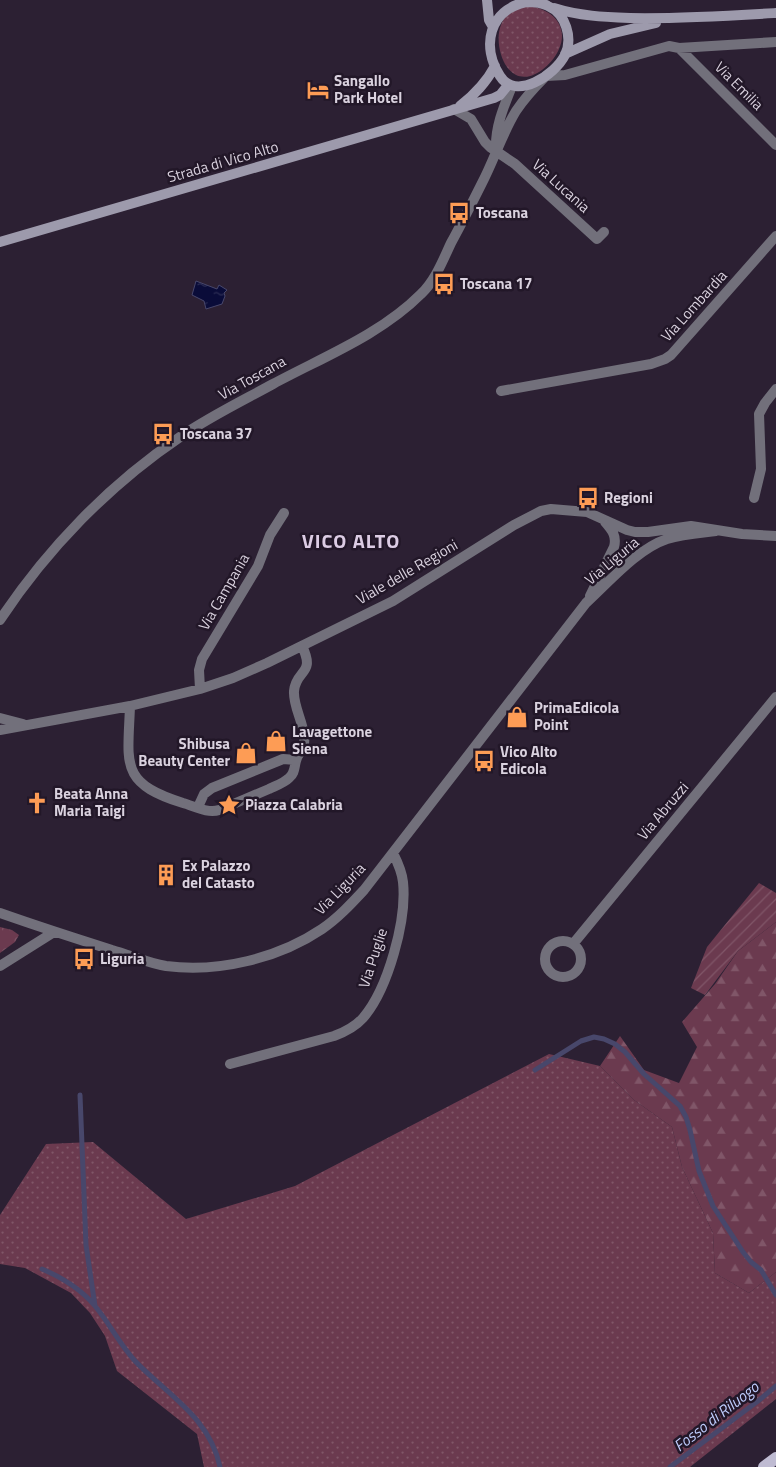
<svg xmlns="http://www.w3.org/2000/svg" width="776" height="1467" viewBox="0 0 776 1467" font-family="'Titillium Web',sans-serif">
  <style>
    .grass { fill: url(#grass-dots) }
    .forest { fill: url(#forest-firs) }
    .park { fill: url(#park-crowns) }
    .garden { fill: url(#garden-furrows) }
    .water { fill: url(#water-ripples); stroke: #48476b }
    .lines { fill: none; stroke-linecap: round; stroke-linejoin: round }
    .stream { stroke: #48476b; stroke-width: 5 }
    .street { stroke: #72707b; stroke-width: 10 }
    .secondary { stroke: #9d9aac; stroke-width: 10 }
    .primary { stroke: #bfbbd2; stroke-width: 12 }
    .labels { text-anchor: middle; stroke-width: 5; stroke-linejoin: round; paint-order: stroke }
    .poi-label { font-size: 15px; font-weight: bold; fill: #dad2df; stroke: #221728; text-anchor: start }
    .street-label { font-size: 15px; fill: #dad2df; stroke: #221728 }
    .water-label { font-size: 16px; font-style: italic; fill: #bfcdfd; stroke: #221728 }
    .district-label { font-size: 20px; font-weight: bold; letter-spacing: 1px; fill: #dccce4; stroke: #221728 }
  </style>
  <defs>
    <pattern id="grass-dots" width="8" height="8" patternUnits="userSpaceOnUse" patternTransform="scale(1.25)"><rect width="8" height="8" fill="#6b3a4f"/><path d="M2 2h.1M6 6h.1" fill="none" stroke="#805668" stroke-width="1.8" stroke-linecap="round"/></pattern>
    <pattern id="forest-firs" width="22" height="20" patternUnits="userSpaceOnUse" patternTransform="scale(1.25)"><rect width="22" height="20" fill="#6b3a4f"/><path d="M5 1l3.5 6h-7zM16 11l3.5 6h-7z" fill="#805668"/></pattern>
    <pattern id="park-crowns" width="20" height="18" patternUnits="userSpaceOnUse" patternTransform="scale(1.25)"><rect width="20" height="18" fill="#6b3a4f"/><path d="M2 6a3 3 0 1 1 6 0M12 15a3 3 0 1 1 6 0" fill="none" stroke="#805668"/></pattern>
    <pattern id="garden-furrows" width="10" height="10" patternUnits="userSpaceOnUse" patternTransform="scale(1.25)"><rect width="10" height="10" fill="#6b3a4f"/><path d="M-1 1l2-2M0 10L10 0M9 11l2-2" fill="none" stroke="#805668"/></pattern>
    <pattern id="water-ripples" width="26" height="14" patternUnits="userSpaceOnUse" patternTransform="scale(1.25)"><rect width="26" height="14" fill="#0a0c39"/><path d="M2 4q2-2 4 0t4 0M15 11q2-2 4 0t4 0" fill="none" stroke="#2d2e55"/></pattern>
  </defs>
  <rect width="100%" height="100%" fill="#2c2033"/>
  <path class="grass" d="M526 6C549 7 570 24 559 49 551 68 523 90 507 67 497 53 494 25 509 14 514 10 521 8 526 6Z
    M549 1054 600 1066 634 1100 672 1127 682 1167 713 1233 715 1273 749 1293 776 1272V1399L690 1467H204L197 1434 117 1371 105 1336 90 1313 71 1293 25 1268 0 1264V1215L46 1144 93 1142 186 1219 295 1186Z"/>
  <path class="forest" d="M776 922V1272L749 1293 715 1273 713 1233 682 1167 672 1127 634 1100 600 1066 620 1036 644 1070 679 1083 697 1047 682 1022 715 984 738 951Z"/>
  <path class="park" d="M0 927 12 930 19 935 15 942 0 953Z"/>
  <path class="garden" d="M759 883 776 893V922L738 951 705 995 691 988 707 947Z"/>
  <path class="water" d="M196 281 217 289 219 285 227 290 224 293 225 296 222 304 206 309 204 301 192 295Z"/>
  <g class="lines">
    <path class="stream" d="M535 1070 581 1041 594 1037 604 1039 615 1044 625 1052 644 1074 680 1106 686 1117 690 1130 699 1171 713 1206 743 1252 751 1262 761 1270 776 1295
      M80 1095 86 1245 95 1306
      M42 1269C63 1278 81 1289 95 1306 110 1324 120 1345 136 1362 168 1395 210 1418 220 1467
      M670 1467 758 1401 776 1386"/>
    <path class="street" d="M679 48 776 145
      M546 76 565 75 669 46 679 48 776 42
      M454 109 471 119 485 142 490 147 515 164 597 239 604 232
      M496 149C495 127 504 106 512 86
      M501 391 651 364 665 359 671 355 776 236
      M754 498 761 469 759 414 765 403 776 389
      M590 596 614 547C617 536 612 530 605 522
      M0 620C47 549 109 485 180 437 209 417 242 401 273 384 323 357 380 335 421 294 435 281 443 260 451 243 462 223 472 203 482 183 494 160 502 134 516 111 524 99 534 88 544 78
      M200 689 199 670 202 659 258 566 270 535 284 513
      M130 706C128 764 119 783 183 803 194 806 208 814 219 810 236 803 252 796 269 789 275 786 284 783 289 778 295 773 294 768 296 761 298 751 306 751 304 736 303 721 293 706 294 691 296 669 316 675 302 646
      M0 718 23 724
      M0 730 130 706 200 689 233 678 267 663 393 601 514 525 541 511 551 509 587 512 627 530 635 532H648L691 526 742 534 776 536
      M198 807 204 794 212 788 283 759 296 760
      M0 913C37 926 74 938 112 950 130 955 148 963 166 966 219 973 279 958 322 929 338 918 351 904 364 890L586 603C609 582 637 549 667 539 683 534 700 533 716 531
      M545 959a18 18 0 1 1 36 0a18 18 0 1 1-36 0Z
      M573 944 776 697
      M0 966 54 932
      M230 1064 334 1036C345 1032 355 1027 363 1018 388 989 407 920 403 882 402 872 398 863 393 853"/>
    <path class="secondary" d="M487 0 489 20 493 27
      M526 2C534 2 541 2 548 6 566 14 573 38 565 55 555 75 516 101 500 76 481 46 489 10 526 2Z
      M554 8C579 16 604 17 630 18 679 19 727 16 776 13
      M565 54 610 34 656 23
      M460 106C475 94 486 83 495 66
      M0 242 494 98 500 95 508 85"/>
    <path class="primary" d="M764 1467 776 1458"/>
  </g>
  <defs>
    <g id="hotel-bare" transform="scale(1.725)"><path d="M-6-4.5h1.5V1H6V5H4.5V3h-9V5H-6ZM-4 0a1.8 1.8 0 1 1 3.6 0ZM.5 0V-2.5h3Q6-2.5 6 0Z" fill="#fd9c55" stroke="#221728" stroke-width="2.5" paint-order="stroke"/></g>
    <g id="bus-bare" transform="scale(1.725)"><path d="M-5-6H5V4H4V6H2V4H-2V6H-4V4H-5ZM-3.5-4V0h7V-4ZM-3.5 1.2v1.5H-2V1.2ZM2 1.2v1.5H3.5V1.2Z" fill="#fd9c55" stroke="#221728" stroke-width="2.5" paint-order="stroke"/></g>
    <g id="shop-bare" transform="scale(1.725)"><path d="M-5-2.5h2.3a2.7 3.5 0 0 1 5.4 0H5L5.5 6h-11ZM-1.5-2.5h3a1.5 2.3 0 0 0-3 0Z" fill="#fd9c55" stroke="#221728" stroke-width="2.5" paint-order="stroke"/></g>
    <g id="church-bare" transform="scale(1.725)"><path d="M-1.2-6h2.4v3.5h3.3v2.4h-3.3V6h-2.4V-.1h-3.3v-2.4h3.3Z" fill="#fd9c55" stroke="#221728" stroke-width="2.5" paint-order="stroke"/></g>
    <g id="sight-bare" transform="scale(1.725)"><path d="M0-6L1.8-2.2L6-1.7L2.9 1.2L3.7 5.4L0 3.3L-3.7 5.4L-2.9 1.2L-6-1.7L-1.8-2.2Z" fill="#fd9c55" stroke="#221728" stroke-width="2.5" paint-order="stroke"/></g>
    <g id="building-bare" transform="scale(1.725)"><path d="M-4-6H4V6H1V3H-1V6H-4ZM-2.5-4.3h1.7v1.8h-1.7ZM.8-4.3h1.7v1.8H.8ZM-2.5-1h1.7V.8h-1.7ZM.8-1h1.7V.8H.8Z" fill="#fd9c55" stroke="#221728" stroke-width="2.5" paint-order="stroke"/></g>
  </defs>
  <g fill-rule="evenodd">
    <use href="#hotel-bare" x="318" y="90"/>
    <use href="#bus-bare" x="459" y="213"/>
    <use href="#bus-bare" x="444" y="284"/>
    <use href="#bus-bare" x="163" y="434"/>
    <use href="#bus-bare" x="588" y="498"/>
    <use href="#shop-bare" x="517" y="717"/>
    <use href="#shop-bare" x="276" y="741"/>
    <use href="#shop-bare" x="246" y="753"/>
    <use href="#bus-bare" x="484" y="761"/>
    <use href="#church-bare" x="37" y="803"/>
    <use href="#sight-bare" x="229" y="805"/>
    <use href="#building-bare" x="166" y="875"/>
    <use href="#bus-bare" x="84" y="959"/>
  </g>
  <g class="labels">
    <g class="poi-label">
      <text x="334" y="86">Sangallo<tspan x="334" dy="17">Park Hotel</tspan></text>
      <text x="476" y="218">Toscana</text>
      <text x="460" y="289">Toscana 17</text>
      <text x="180" y="439">Toscana 37</text>
      <text x="604" y="503">Regioni</text>
      <text x="534" y="713">PrimaEdicola<tspan x="534" dy="17">Point</tspan></text>
      <text x="292" y="737">Lavagettone<tspan x="292" dy="17">Siena</tspan></text>
      <text x="230" y="749" text-anchor="end">Shibusa<tspan x="230" dy="17">Beauty Center</tspan></text>
      <text x="500" y="757">Vico Alto<tspan x="500" dy="17">Edicola</tspan></text>
      <text x="54" y="799">Beata Anna<tspan x="54" dy="17">Maria Taigi</tspan></text>
      <text x="245" y="810">Piazza Calabria</text>
      <text x="182" y="871">Ex Palazzo<tspan x="182" dy="17">del Catasto</tspan></text>
      <text x="100" y="964">Liguria</text>
    </g>
    <g class="street-label">
      <text transform="translate(739 86) rotate(45)" y="5">Via Emilia</text>
      <text transform="translate(223 162) rotate(-16)" y="5">Strada di Vico Alto</text>
      <text transform="translate(561 186) rotate(42)" y="5">Via Lucania</text>
      <text transform="translate(694 306) rotate(-48)" y="5">Via Lombardia</text>
      <text transform="translate(252 378) rotate(-29)" y="5">Via Toscana</text>
      <text transform="translate(612 561) rotate(-40)" y="5">Via Liguria</text>
      <text transform="translate(407 572) rotate(-30)" y="5">Viale delle Regioni</text>
      <text transform="translate(224 592) rotate(-60)" y="5">Via Campania</text>
      <text transform="translate(663 811) rotate(-50)" y="5">Via Abruzzi</text>
      <text transform="translate(340 889) rotate(-46)" y="5">Via Liguria</text>
      <text transform="translate(373 958) rotate(-72)" y="5">Via Puglie</text>
    </g>
    <g class="water-label">
      <text transform="translate(716 1416) rotate(-38)" y="6">Fosso di Riluogo</text>
    </g>
    <g class="district-label">
      <text x="351" y="548">VICO ALTO</text>
    </g>
  </g>
</svg>
